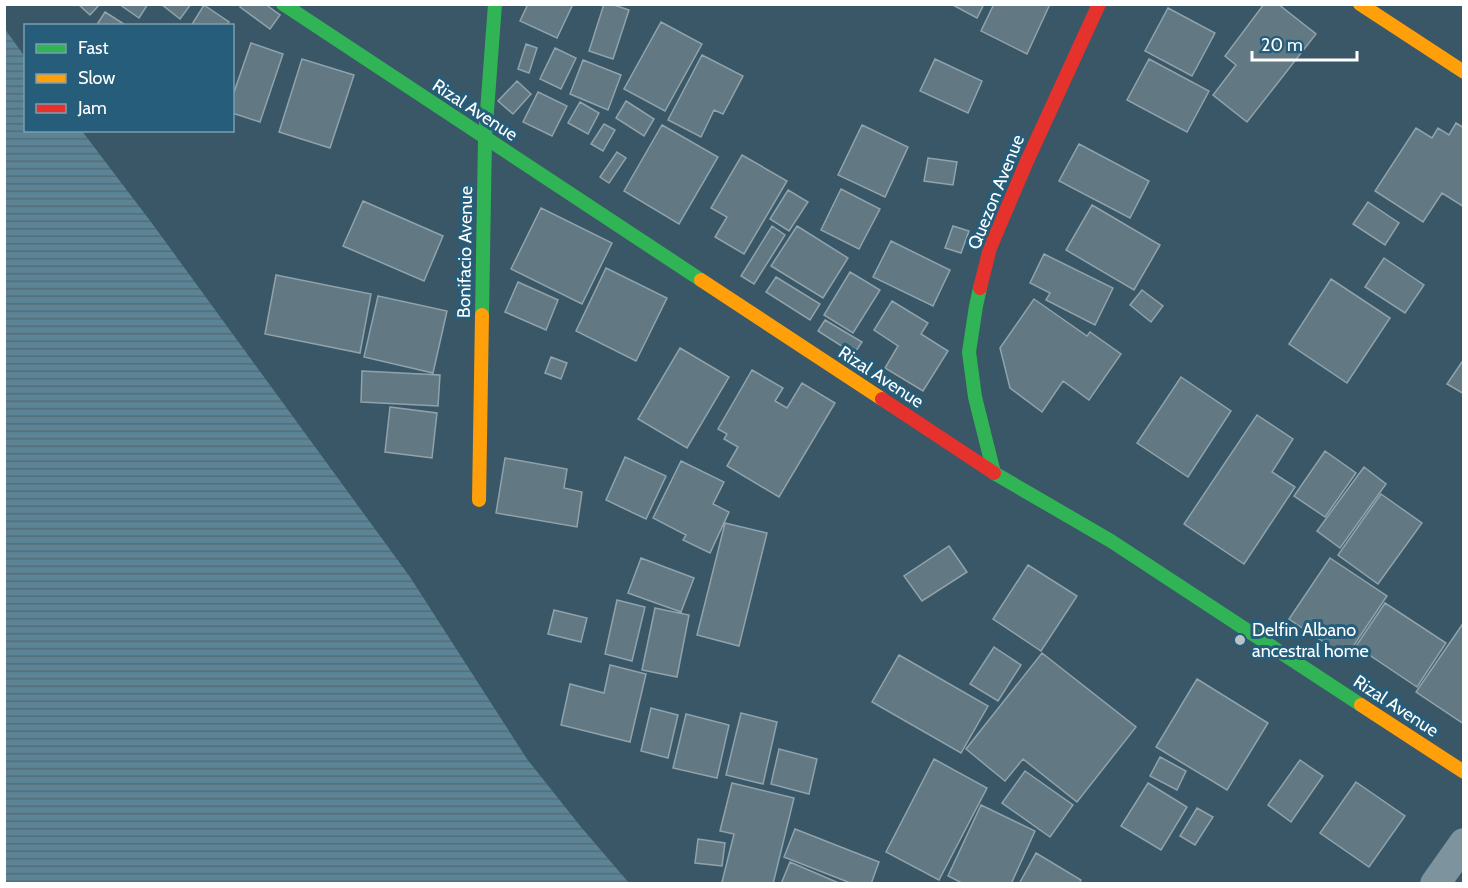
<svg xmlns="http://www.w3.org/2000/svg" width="1468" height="888" viewBox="0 0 1468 888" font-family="Cabin,sans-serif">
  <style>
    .water { fill: url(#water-rules) }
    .building { fill: #627984; stroke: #90a3ac; stroke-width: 1.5 }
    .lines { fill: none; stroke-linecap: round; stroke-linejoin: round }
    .street { stroke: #7d939d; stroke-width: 30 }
    .fast { stroke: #30b455; stroke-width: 14 }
    .slow { stroke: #ff9f0a; stroke-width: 14 }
    .jam { stroke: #e5322d; stroke-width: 14 }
    .poi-dot { fill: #bac4c9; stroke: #255d7a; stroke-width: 2 }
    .labels { text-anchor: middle; stroke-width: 6; stroke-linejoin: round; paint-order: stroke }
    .street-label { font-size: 18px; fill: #fff; stroke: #255d7a }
    .poi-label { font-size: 18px; fill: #fff; stroke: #255d7a; text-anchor: start }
  </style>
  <defs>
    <pattern id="water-rules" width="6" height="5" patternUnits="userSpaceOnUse" patternTransform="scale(1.5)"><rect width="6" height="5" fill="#5c8497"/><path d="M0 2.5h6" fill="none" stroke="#556b75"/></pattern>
  </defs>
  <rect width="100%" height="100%" fill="#395766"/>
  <path class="water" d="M5 29 25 57 26 130 82 131 151 222 410 577 527 759 581 827 629 883H5Z"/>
  <path class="building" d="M78 4H100L90 15Z
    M119 4H148L139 18Z
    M161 4H191L180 19Z
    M241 4H265L280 15 270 29 240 7Z
    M528 4H573L557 38 520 21Z
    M604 4H611L629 10 613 59 589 51Z
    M951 4H984L977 18Z
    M994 4H1050L1027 54 981 31Z
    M1264 4H1278L1316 34 1247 122 1213 95 1236 65 1225 56Z
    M204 5 229 22 226 26H191Z
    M1168 8 1215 33 1192 76 1145 51Z
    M105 12 127 26H96Z
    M661 22 702 44 665 111 624 89Z
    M251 43 283 54 260 122 232 113V98Z
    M526 44 537 48 529 73 518 69Z
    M555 48 576 58 561 89 540 79Z
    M702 55 743 76 723 114 714 110 701 137 668 120Z
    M302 59 354 75 330 148 279 132Z
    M935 59 982 81 968 113 920 91Z
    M1149 59 1209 91 1187 132 1127 100Z
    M583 60 621 75 608 110 570 94Z
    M517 81 531 94 513 114 498 101Z
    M538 92 567 106 552 136 523 122Z
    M626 101 654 119 644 136 616 118Z
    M580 102 599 113 588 134 568 123Z
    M1456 123 1464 128V207L1442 193 1423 222 1375 191 1416 128 1432 138 1438 128 1449 135Z
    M604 124 615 130 603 151 591 144Z
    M662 125 718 157 679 224 624 191Z
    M862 125 908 147 885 197 838 175Z
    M1079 144 1149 181 1130 218 1059 181Z
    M617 152 626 158 609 183 600 177Z
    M742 155 787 181 744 254 715 237 727 217 711 208Z
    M928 158 957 162 953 185 924 181Z
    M841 189 880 209 859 249 821 230Z
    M788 190 808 202 789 231 770 219Z
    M363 201 443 236 424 281 343 246Z
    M1368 202 1399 223 1385 245 1353 224Z
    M1092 205 1160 245 1134 290 1066 250Z
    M541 208 612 243 582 304 511 269Z
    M772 226 785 235 754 284 741 276Z
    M797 226 848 258 823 298 771 266Z
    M953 226 969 231 961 253 945 248Z
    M891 241 950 270 933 306 873 277Z
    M1044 254 1113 288 1095 325 1046 300 1050 293 1030 283Z
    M1384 258 1424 285 1405 313 1365 287Z
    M606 268 667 298 636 361 576 331Z
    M850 272 880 290 853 333 824 315Z
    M276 275 371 294 360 353 265 334Z
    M776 277 820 304 810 320 766 292Z
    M1331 279 1390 318 1347 383 1289 344Z
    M518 282 558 300 546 330 505 312Z
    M1142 290 1163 306 1151 322 1130 305Z
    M378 296 447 311 433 373 364 357Z
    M1034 299 1087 336 1090 332 1121 354 1089 400 1063 381 1042 412 1010 388 1000 348Z
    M892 301 928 323 921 334 948 351 923 391 885 368 898 346 874 330Z
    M825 320 862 342 854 354 818 331Z
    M680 348 729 377 687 448 638 419Z
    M551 357 567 363 561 379 545 373Z
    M1464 359V394L1447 384Z
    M752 370 783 388 775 401 787 408 802 383 835 403 779 497 727 466 738 447 724 439 727 434 718 429Z
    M362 371 440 375 438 406 361 402Z
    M1181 377 1231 411 1188 477 1137 443Z
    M390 407 437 413 432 458 385 452Z
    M1257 415 1293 439 1272 472 1295 487 1244 564 1184 524Z
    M1325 451 1356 473 1325 517 1294 496Z
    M625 457 666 476 646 519 606 500Z
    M505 458 567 469 564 488 582 492 577 527 496 513Z
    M681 461 724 482 713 504 729 512 710 553 683 540 686 535 653 518Z
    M1364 467 1386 484 1340 548 1317 531Z
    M1381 494 1422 523 1378 584 1338 555Z
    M725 523 767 533 739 646 697 635Z
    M949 546 967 572 922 601 904 576Z
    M641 558 694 578 681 612 628 593Z
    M1330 558 1387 596 1346 657 1289 619Z
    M1028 565 1077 596 1041 651 993 619Z
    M617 600 645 607 632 661 605 654Z
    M1385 603 1446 643 1417 687 1356 646Z
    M655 608 689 615 677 677 642 670Z
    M554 610 587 618 581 642 548 634Z
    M1464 622V724L1416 692Z
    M994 647 1021 665 998 701 970 684Z
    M1042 653 1136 727 1077 802 1023 759 1005 781 966 749Z
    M899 655 988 706 961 753 872 702Z
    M610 665 646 674 630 742 561 725 570 684 604 693Z
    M1197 679 1268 723 1227 790 1156 747Z
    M651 708 678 715 668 758 641 751Z
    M741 713 777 722 763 784 726 775Z
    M686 714 729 725 717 778 673 768Z
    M779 749 817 759 809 794 771 784Z
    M1160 757 1186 771 1177 790 1150 776Z
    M934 759 987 788 939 880 886 852Z
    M1300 760 1323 776 1291 822 1268 805Z
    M1025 771 1073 805 1050 837 1002 803Z
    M1356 782 1405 816 1369 867 1320 833Z
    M732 783 794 798 773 884H728L722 882 734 834 720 831Z
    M1148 783 1187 807 1161 850 1121 826Z
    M981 805 1035 831 1011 884H964L948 876Z
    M1197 808 1213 817 1195 845 1180 836Z
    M795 829 879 862 871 884H853L784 857Z
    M698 839 725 843 722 866 695 863Z
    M1036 853 1081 880 1079 884H1019Z
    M790 862 841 884H781Z"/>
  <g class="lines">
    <path class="street" d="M1435 884 1464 843"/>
    <path class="fast" d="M283 4 701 280
      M980 288 976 306 969 352 975 397 994 473 1111 541 1361 705
      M482 315 485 138 495 4"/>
    <path class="slow" d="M1360 4 1464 72
      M701 280 882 399
      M479 500 482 315
      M1361 705 1464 772"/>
    <path class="jam" d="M980 288 990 248 1027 161 1099 4
      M882 399 994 473"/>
  </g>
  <circle class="poi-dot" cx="1240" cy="640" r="6"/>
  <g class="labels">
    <g class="street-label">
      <text transform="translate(475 110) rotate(33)" y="6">Rizal Avenue</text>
      <text transform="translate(996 192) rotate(-68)" y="6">Quezon Avenue</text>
      <text transform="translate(465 252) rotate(-89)" y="6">Bonifacio Avenue</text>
      <text transform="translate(881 377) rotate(33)" y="6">Rizal Avenue</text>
      <text transform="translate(1396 706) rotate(33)" y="6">Rizal Avenue</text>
    </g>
    <g class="poi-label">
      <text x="1252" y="636">Delfin Albano<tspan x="1252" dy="21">ancestral home</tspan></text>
    </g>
  </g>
  <rect width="1468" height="888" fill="none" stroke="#ffffff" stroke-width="12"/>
  <rect x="24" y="24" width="210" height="108" fill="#255d7a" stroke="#7c9eaf" stroke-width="1.5"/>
  <rect x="36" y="44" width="30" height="9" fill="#30b455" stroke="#7c9eaf" stroke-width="1.5"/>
  <text x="78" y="54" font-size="18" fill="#ffffff">Fast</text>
  <rect x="36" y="74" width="30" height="9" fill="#ff9f0a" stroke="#7c9eaf" stroke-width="1.5"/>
  <text x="78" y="84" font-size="18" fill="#ffffff">Slow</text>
  <rect x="36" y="104" width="30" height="9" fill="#e5322d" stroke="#7c9eaf" stroke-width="1.5"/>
  <text x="78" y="114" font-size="18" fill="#ffffff">Jam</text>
  <path d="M1252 51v9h105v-9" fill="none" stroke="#ffffff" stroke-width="3"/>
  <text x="1261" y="51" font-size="18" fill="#ffffff" stroke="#255d7a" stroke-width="4.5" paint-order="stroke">20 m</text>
</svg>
